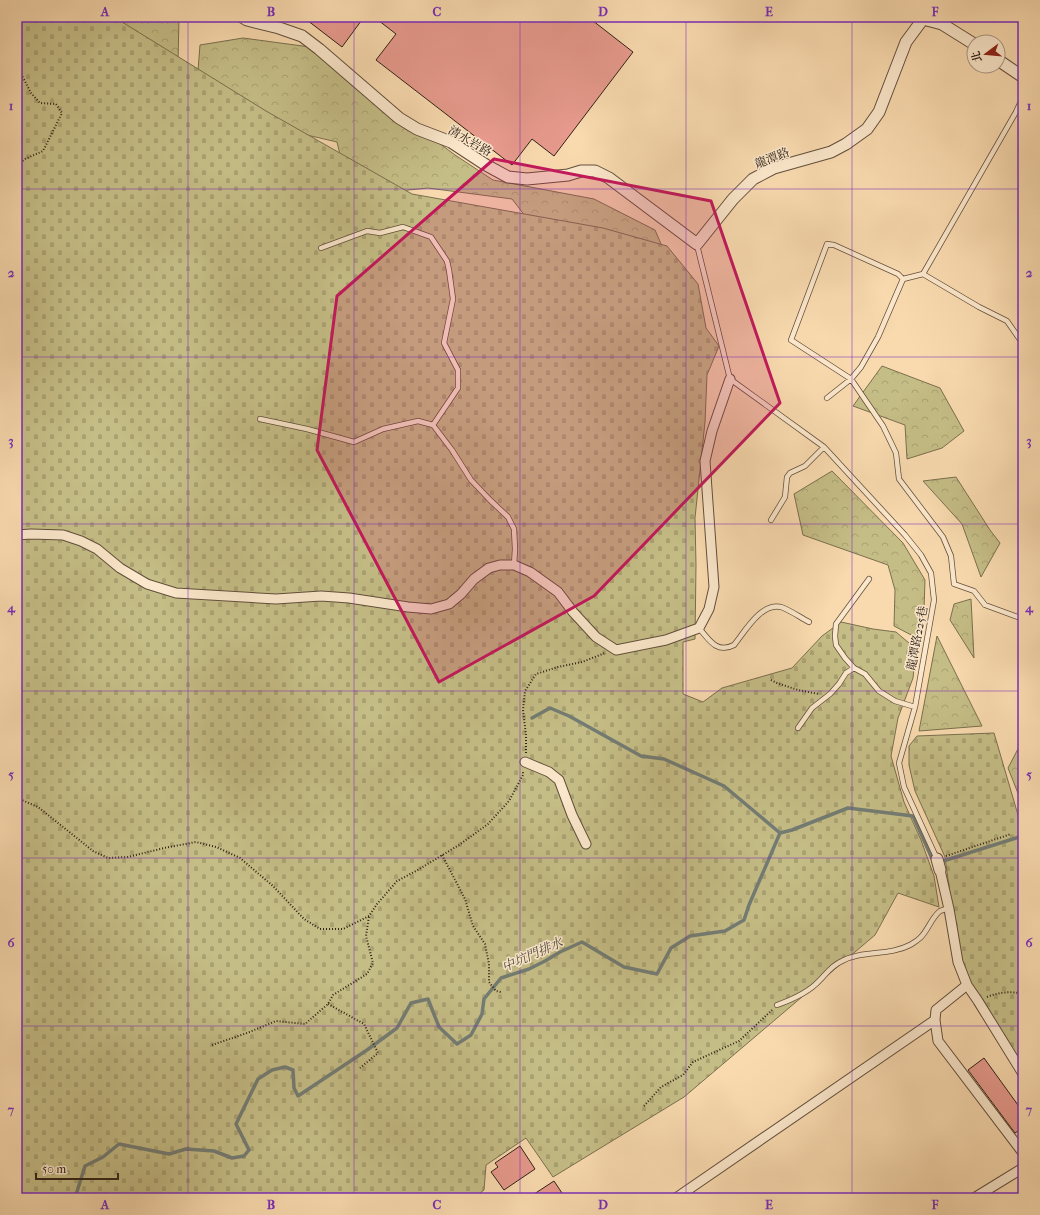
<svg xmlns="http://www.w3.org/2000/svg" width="1040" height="1215" viewBox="0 0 1040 1215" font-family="'IM FELL French Canon','Noto Serif TC',serif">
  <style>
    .forest { fill: url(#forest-crowns); stroke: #7a6f4e }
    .cemetery { fill: url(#cemetery-stones); stroke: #7a6f4e }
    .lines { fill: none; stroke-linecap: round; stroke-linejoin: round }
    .stream { stroke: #737c74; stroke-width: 3.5 }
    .building { fill: #e79a8d; stroke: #302116 }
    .service-casing { stroke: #624f3c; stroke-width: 6 }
    .minor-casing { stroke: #624f3c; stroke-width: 11 }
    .tertiary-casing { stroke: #624f3c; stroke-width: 13 }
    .path { stroke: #302116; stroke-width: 2; stroke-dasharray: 1 2; stroke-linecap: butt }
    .service { stroke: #fbe7cb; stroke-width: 4.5 }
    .minor { stroke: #fbe7cb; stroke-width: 9 }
    .tertiary { stroke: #fbe7cb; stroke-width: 11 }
    .marked { fill: #c2185b; fill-opacity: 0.2; stroke: #c2185b; stroke-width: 3; stroke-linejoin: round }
    .grid { fill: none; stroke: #7b2cbf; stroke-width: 1; stroke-opacity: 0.55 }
    .labels { text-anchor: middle; stroke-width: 3; stroke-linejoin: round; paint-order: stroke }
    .street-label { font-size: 12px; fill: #302116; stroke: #fbe7cb }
    .water-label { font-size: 13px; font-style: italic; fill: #524f45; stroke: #fbe7cb }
    .neatline { fill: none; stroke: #7b2cbf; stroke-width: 1.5 }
    .grid-label { font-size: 13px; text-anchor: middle; font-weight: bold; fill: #7b2cbf }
  </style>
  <defs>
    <pattern id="forest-crowns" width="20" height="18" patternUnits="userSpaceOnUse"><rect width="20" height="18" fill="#c5bd86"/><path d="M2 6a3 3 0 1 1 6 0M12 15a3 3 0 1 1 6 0" fill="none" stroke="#aaa273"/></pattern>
    <pattern id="cemetery-stones" width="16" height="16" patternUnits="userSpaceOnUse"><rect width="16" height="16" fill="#c5bd86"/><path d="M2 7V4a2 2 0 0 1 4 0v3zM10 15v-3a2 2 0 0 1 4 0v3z" fill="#aaa273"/></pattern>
  </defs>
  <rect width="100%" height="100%" fill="#f9daaf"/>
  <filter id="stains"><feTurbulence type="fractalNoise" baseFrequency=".005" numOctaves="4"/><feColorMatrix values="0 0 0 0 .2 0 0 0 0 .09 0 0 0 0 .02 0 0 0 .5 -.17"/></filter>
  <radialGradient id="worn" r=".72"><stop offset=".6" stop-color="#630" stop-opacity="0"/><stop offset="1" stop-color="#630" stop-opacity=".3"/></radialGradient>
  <path class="forest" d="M80 17H179L177 107Z
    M243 38 310 47 455 155 493 180 594 199 655 230 688 306 546 243 512 199 428 188 350 196 337 142 195 109 200 45Z
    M882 366 940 388 964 431 942 448 907 459 905 425 853 406Z
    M832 471 903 543 925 580 924 610 919 639 894 626 895 590 888 565 803 535 794 494Z
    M956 477 990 530 1000 543 981 577 962 524 923 481Z
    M971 599 974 658 950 620 954 604Z
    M937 636 982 726 919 731Z
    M1019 747 1023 756V806L1008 768Z"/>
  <path class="cemetery" d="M17 17H114L266 111 412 194 603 228 667 246 698 284 706 328 719 346 707 375 705 422 695 518 696 565 695 639 683 642V694L703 702 722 688 792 668 822 636 841 622 873 629 896 632 916 649 913 678 898 718 891 756 904 802 921 840 934 876 939 907 898 893 875 935 684 1097 553 1177 526 1138 486 1165 484 1190 473 1198H17Z
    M994 733 1023 832V1073L960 969 945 857 915 791 909 765V746L917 736Z"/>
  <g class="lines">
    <path class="stream" d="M532 718 550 708 569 716 641 756 664 759 724 786 780 833
      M940 862 1019 837 1023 841
      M75 1198 85 1166 103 1157 119 1144 169 1154 186 1149 214 1151 232 1158 244 1156 249 1150 236 1124 258 1079 272 1070 285 1067 293 1070 294 1088 298 1096 367 1050 397 1028 411 1003 428 999 439 1027 457 1044 471 1035 482 1014 484 999 501 978 529 969 545 961 560 952 582 942 624 967 657 974 671 948 690 936 725 931 744 920 749 905 780 833 792 830 848 808 913 816 934 863"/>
  </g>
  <path class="building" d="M303 17H364L342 47Z
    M374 17H588L633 52 554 156 532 139 512 165 376 60 396 34Z
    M984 1058 1023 1112V1128L1015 1133 968 1070Z
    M520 1146 535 1169 504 1190 491 1172 498 1167 495 1163Z
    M554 1181 562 1193 555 1198H528Z"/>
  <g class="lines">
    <g class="service-casing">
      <path id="service" d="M697 245 730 379 824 447 905 535 921 555 931 573 934 600 915 707 899 763 904 787 937 859
        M321 248 367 231 380 233 403 227 431 237 447 261 449 270 453 299 444 343 458 370V388L433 425
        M923 274 1016 112 1023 97
        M903 279 898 274 834 245 827 244 791 340 851 379 883 426 896 453 899 479 943 537 951 556 954 584 974 591 985 605 1023 619
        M903 279 923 274 979 307 1007 321 1023 344
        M827 398 851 379 861 367 878 337 903 279
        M260 419 307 429 354 442 383 429 418 421 433 425 452 450 471 480 490 500 508 517 514 529 515 549 514 565
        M771 520 785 497 787 477 790 473 805 466 824 447
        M699 628C709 640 717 654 734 645 744 633 761 602 781 607 790 610 801 618 809 622
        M854 668 845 658 836 645 835 636 836 624 869 579
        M798 728 812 708 830 694 839 684 846 673 854 668 865 674 879 691 895 701 915 707
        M777 1005C791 1000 808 993 819 981 827 973 831 966 842 961 863 950 889 956 910 945 913 943 917 941 920 938 928 931 931 918 940 911 942 910 946 909 949 909"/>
    </g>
    <g class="minor-casing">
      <path id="minor" d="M17 535 31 534 63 535 81 541 97 549 120 568 147 584 176 593 276 599 321 596 349 598 408 607 431 609 449 604 461 594 474 579 489 568 500 565H514L530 572 558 592 573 612 596 637 616 650 666 640 699 628 709 609 714 587 705 461 712 431 730 379
        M525 762 549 772 559 780 572 815 586 844
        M940 870 949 909 958 962 967 985 978 1001 1023 1074
        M967 985 936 1010 935 1020 938 1041 1023 1153
        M676 1198 935 1020
        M974 1198 1023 1168"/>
    </g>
    <g class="tertiary-casing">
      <path id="tertiary" d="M242 17 247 20 279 28 302 36 319 49 399 118 417 129 451 142 486 165 508 177 527 179 568 175 581 171H595L609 178 697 244 733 199 753 179 774 168 831 152 846 144 867 129 879 112 906 42 923 19 942 24 974 44
        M998 60 1023 77
        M937 859 940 870"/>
    </g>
    <path class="path" d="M17 66 31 93 40 103 56 104 62 113 43 151 25 159 17 165
      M771 680 777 683 798 690 819 694
      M526 753V735L523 710 525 691 536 674 558 667 582 662 605 653
      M17 798 38 807 93 851 108 858 128 857 164 848 196 842 216 847 240 858 273 886 304 919 320 929H343L369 916 377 904 397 881 416 871 459 845 488 824 509 801 523 775V772
      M442 855 465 899 473 926 485 944 489 964V982L496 991 501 992
      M946 856 1011 834
      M987 997C999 992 1011 991 1023 994
      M328 1004 364 1024 378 1053 360 1068
      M212 1045 247 1033 276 1021 305 1024 328 1004 333 995 367 974 373 963 366 936 369 916
      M644 1106 661 1087 683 1075 693 1062 739 1041 772 1010"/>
    <use href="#service" class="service"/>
    <use href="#minor" class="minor"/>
    <use href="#tertiary" class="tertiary"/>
  </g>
  <path class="marked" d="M494 159 711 201 780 403 594 596 439 682 317 450 337 296Z"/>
  <path class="grid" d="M188 17V1198M354 17V1198M520 17V1198M686 17V1198M852 17V1198M17 189H1023M17 357H1023M17 524H1023M17 691H1023M17 858H1023M17 1026H1023"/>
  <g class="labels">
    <g class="street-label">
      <text transform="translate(470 141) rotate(30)" y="4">清水岩路</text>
      <text transform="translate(772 158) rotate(-21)" y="4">龍潭路</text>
      <text transform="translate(917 638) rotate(-79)" y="4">龍潭路225巷</text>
    </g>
    <g class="water-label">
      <text transform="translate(532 954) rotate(-24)" y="5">中坑門排水</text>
    </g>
  </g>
  <rect width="1040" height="1215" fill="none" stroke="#f9daaf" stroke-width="44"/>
  <g transform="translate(986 54) rotate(254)"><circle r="19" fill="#fbe7cb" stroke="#aa9883"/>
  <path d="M0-3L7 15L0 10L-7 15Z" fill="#8f2418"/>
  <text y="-6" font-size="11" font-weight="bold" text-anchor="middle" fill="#302116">北</text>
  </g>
  <path d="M36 1173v6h82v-6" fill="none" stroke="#302116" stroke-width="2"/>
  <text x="42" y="1173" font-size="12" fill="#302116" stroke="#fbe7cb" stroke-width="3" paint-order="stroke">50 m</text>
  <rect x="22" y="22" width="996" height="1171" class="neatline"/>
  <g class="grid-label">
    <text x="105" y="16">A</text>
    <text x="271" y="16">B</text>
    <text x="437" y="16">C</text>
    <text x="603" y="16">D</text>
    <text x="769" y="16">E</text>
    <text x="935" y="16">F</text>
    <text x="11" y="110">1</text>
    <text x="1029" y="110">1</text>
    <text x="11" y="277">2</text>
    <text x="1029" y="277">2</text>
    <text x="11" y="445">3</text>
    <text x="1029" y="445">3</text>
    <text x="11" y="612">4</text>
    <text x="1029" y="612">4</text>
    <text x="11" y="779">5</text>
    <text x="1029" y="779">5</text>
    <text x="11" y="947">6</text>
    <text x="1029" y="947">6</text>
    <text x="11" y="1114">7</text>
    <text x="1029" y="1114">7</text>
    <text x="105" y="1209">A</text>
    <text x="271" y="1209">B</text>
    <text x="437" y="1209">C</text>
    <text x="603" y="1209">D</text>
    <text x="769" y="1209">E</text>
    <text x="935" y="1209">F</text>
  </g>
  <rect width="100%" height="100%" filter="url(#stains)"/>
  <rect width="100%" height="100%" fill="url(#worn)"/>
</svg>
